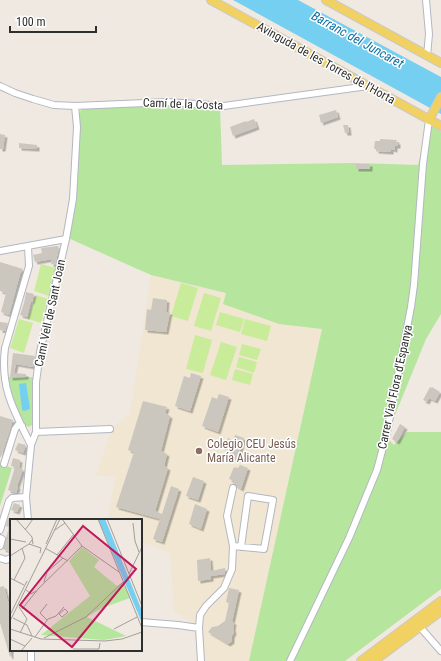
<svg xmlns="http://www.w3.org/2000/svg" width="441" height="661" viewBox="0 0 441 661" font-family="'Roboto Condensed',sans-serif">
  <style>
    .education { fill: #f0e6d1 }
    .green { fill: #b6e59e }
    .pitch { fill: #c9ec9a }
    .water { fill: #75cff0 }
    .building { fill: #cbc7bf; filter: url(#shadow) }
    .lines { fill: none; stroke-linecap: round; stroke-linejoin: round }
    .minor-casing { stroke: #b4b7c1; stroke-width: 8 }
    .major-casing { stroke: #c9c9c9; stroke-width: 10 }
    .minor { stroke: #fff; stroke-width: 6 }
    .major { stroke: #f2d163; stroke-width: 8 }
    .education-dot { fill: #8d6e63; stroke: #fff; stroke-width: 1.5 }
    .labels { text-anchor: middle; stroke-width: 3; stroke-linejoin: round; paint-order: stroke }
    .street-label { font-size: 12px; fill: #2e2e2e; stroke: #fff }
    .education-label { font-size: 12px; fill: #785e54; stroke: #fff; text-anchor: start }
    .water-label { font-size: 13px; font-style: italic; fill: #0d6fa3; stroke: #fff }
    .inset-road { fill: none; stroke: #a29e99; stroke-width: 1 }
    .view { fill: #c2185b; fill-opacity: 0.15; stroke: #c2185b; stroke-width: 2 }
    .inset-edge { fill: none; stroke: #2e2e2e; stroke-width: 2 }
  </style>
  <defs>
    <filter id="shadow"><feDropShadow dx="2.5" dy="2.5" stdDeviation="0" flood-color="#0004"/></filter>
  </defs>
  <rect width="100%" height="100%" fill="#efe9e1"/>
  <path class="education" d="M151 275 226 293 223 303 279 324 322 329 249 661H200L199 627 174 611 170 552 141 542V520H108L115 477 96 475 112 428 130 414Z"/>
  <path class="green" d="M156 103 220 106 222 165 355 163 418 165 429 120 441 126V314L426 339 386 437 394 445 407 432H441V589L345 661H249L322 329 279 324 223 304 226 293 151 275 68 238 78 113 84 108Z
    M6 377H34L33 424 29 427 25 425 11 397Z
    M0 464 12 468 0 506Z"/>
  <path class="pitch" d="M41 264 56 268 49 296 34 291Z
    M181 283 198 288 188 321 171 316Z
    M204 293 221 298 211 331 194 326Z
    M36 295 48 299 41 323 28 319Z
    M220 312 244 319 240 332 216 325Z
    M19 319 33 323 24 353 10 348Z
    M245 319 271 326 267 341 241 334Z
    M195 335 212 340 203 373 186 369Z
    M221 342 237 347 226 380 210 375Z
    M242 344 261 349 257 360 239 355Z
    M239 357 257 362 254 373 236 367Z
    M235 369 253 374 250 385 232 380Z"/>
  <path class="water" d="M233 0H298L441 77V114Z
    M26 383 30 409 24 411 22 410 19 384Z"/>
  <path class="building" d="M336 110 338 117 321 123 319 115Z
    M254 119 257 127 233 136 230 127 246 121V122Z
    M343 125H348L349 133H345Z
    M0 134 5 135 3 149H0Z
    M380 139 397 140 396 142H398V146H395V150L391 149V152L376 151V149H374L375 141H380Z
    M19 143 37 145V149L19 148Z
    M356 164H370V169H356Z
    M58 246 59 248 55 265 51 264 52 259 35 262 33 255 42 253 41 248Z
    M0 262 23 269 20 274 9 315 1 312 6 293 0 291Z
    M26 292 34 294 32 302 31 301 27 317 20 315 24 303Z
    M153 298 167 300 166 312H170L166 332 145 330 147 309 151 310Z
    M0 322 8 323 5 331 0 330Z
    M13 353 35 356 33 367 16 364 14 373 26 374V377L10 378Z
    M191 373 201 376 190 411 175 406 184 376 190 378Z
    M430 387 432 388V387L440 392 435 401 429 398 427 402 423 400Z
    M219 394 229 397 218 432 202 426 212 397 217 399Z
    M143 401 167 407 165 413 170 416 161 451 167 454 164 466 168 468 155 511 162 514 171 486 179 489 162 542 153 539 160 519 116 507 134 452 128 450Z
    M0 416 13 420 1 457H0Z
    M400 424 405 427 397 442 392 439Z
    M235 435 244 438 237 459 229 456 230 451 224 450 228 438 233 440Z
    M18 443 26 445 23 453 15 450Z
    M13 458 20 460 19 468 23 469 17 486 18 487 16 493 8 490 15 467 11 466Z
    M240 465 248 468 241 489 233 484 234 481 229 479 234 467 238 468Z
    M193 477 204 481 198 500 186 496Z
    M14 503 20 505 17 512 11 510Z
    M195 504 207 509 201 529 189 524Z
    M8 518H11L10 552 3 549 9 527 6 526Z
    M210 558 211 571 225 568V574L211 576V579L198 581 197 560Z
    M4 586 8 602 11 601V656L10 657 0 623V587Z
    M229 588 239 590 232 622H234L233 628 234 632 232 636V641L228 644 208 632 212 627 218 626 225 621 229 603 226 602Z"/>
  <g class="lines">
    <g class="minor-casing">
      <path id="minor" d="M426 0 429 34 427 56
        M0 86 15 93 33 99 54 105 75 106 168 102 224 106 368 86
        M28 247 29 266 5 348C0 388 14 411 31 445
        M0 251 66 239
        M36 432 110 429
        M4 464 15 429 18 425 22 426
        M28 520 26 497 31 445 36 432V382L40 352 66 239 73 199 77 127 75 106
        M0 530 9 501 12 498 26 497
        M0 538 2 539 0 546
        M233 546 264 549 273 500 248 496 241 547
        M0 558 6 560 11 558
        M141 622 178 625 199 628
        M420 627 441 651
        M31 650V661
        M201 661 199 628 200 615 206 606 224 588 232 569 233 546 227 516 233 488
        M290 661 349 538 377 470 387 432 411 307 414 285 423 164 429 120"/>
    </g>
    <g class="major-casing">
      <path id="major" d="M211 0 441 126
        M326 0 441 63
        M429 120 441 97
        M361 661 441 601
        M374 661 441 611"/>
    </g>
    <use href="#minor" class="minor"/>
    <use href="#major" class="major"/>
  </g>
  <circle class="education-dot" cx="199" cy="451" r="4"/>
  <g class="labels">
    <g class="street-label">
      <text transform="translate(326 63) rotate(29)" y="4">Avinguda de les Torres de l'Horta</text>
      <text transform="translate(183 104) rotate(2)" y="4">Camí de la Costa</text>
      <text transform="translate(50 313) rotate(-78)" y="4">Camí Vell de Sant Joan</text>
      <text transform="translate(395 387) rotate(-78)" y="4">Carrer Vial Flora d'Espanya</text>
    </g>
    <g class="education-label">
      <text x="207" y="448">Colegio CEU Jesús<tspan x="207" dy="14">María Alicante</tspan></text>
    </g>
    <g class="water-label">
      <text transform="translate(358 39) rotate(29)" y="5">Barranc del Juncaret</text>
    </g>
  </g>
  <g transform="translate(10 519)">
    <rect width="132" height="132" fill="#efe9e1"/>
    <path d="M72 28 89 41 84 48 107 67 113 63 120 79 92 89 77 98 116 117 94 121 31 116 80 77 59 42Z" fill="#b6e59e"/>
    <path d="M88 0H95L132 92V104Z" fill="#75cff0"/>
    <path class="inset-road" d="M6 0 22 18 23 25M52 0 72 27 109 53M88 0 132 109M97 0 132 87M123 4 125 22 129 33M15 11 23 0M45 11 55 4M0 20 16 23M22 21 19 25 31 29 30 34M36 25 47 0M35 29 58 42M47 36 64 15M0 37 19 25M119 55 132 28M0 59 14 66M4 61 15 39 12 29M34 63 37 53 53 39M16 71 21 75 26 72M9 88 17 100 10 114M12 90 29 69 72 27M49 95 52 98 58 93 55 90 49 95M0 96 17 62M3 99 17 106 22 117M37 101 30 94 37 85M0 102 50 0M0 110 31 120 95 122 112 120 132 113M104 110 127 98M25 118 38 100 46 97 54 88M34 119 76 98 113 63M0 120 15 127M63 130H89L90 124M11 132 22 119"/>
    <path class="view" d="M73 7 126 50 62 128 10 86Z"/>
    <rect width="132" height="132" class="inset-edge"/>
  </g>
  <path d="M10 26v6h86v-6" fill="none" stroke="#2e2e2e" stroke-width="2"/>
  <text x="16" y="26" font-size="12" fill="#2e2e2e" stroke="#ffffff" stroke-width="3" paint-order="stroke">100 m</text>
</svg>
